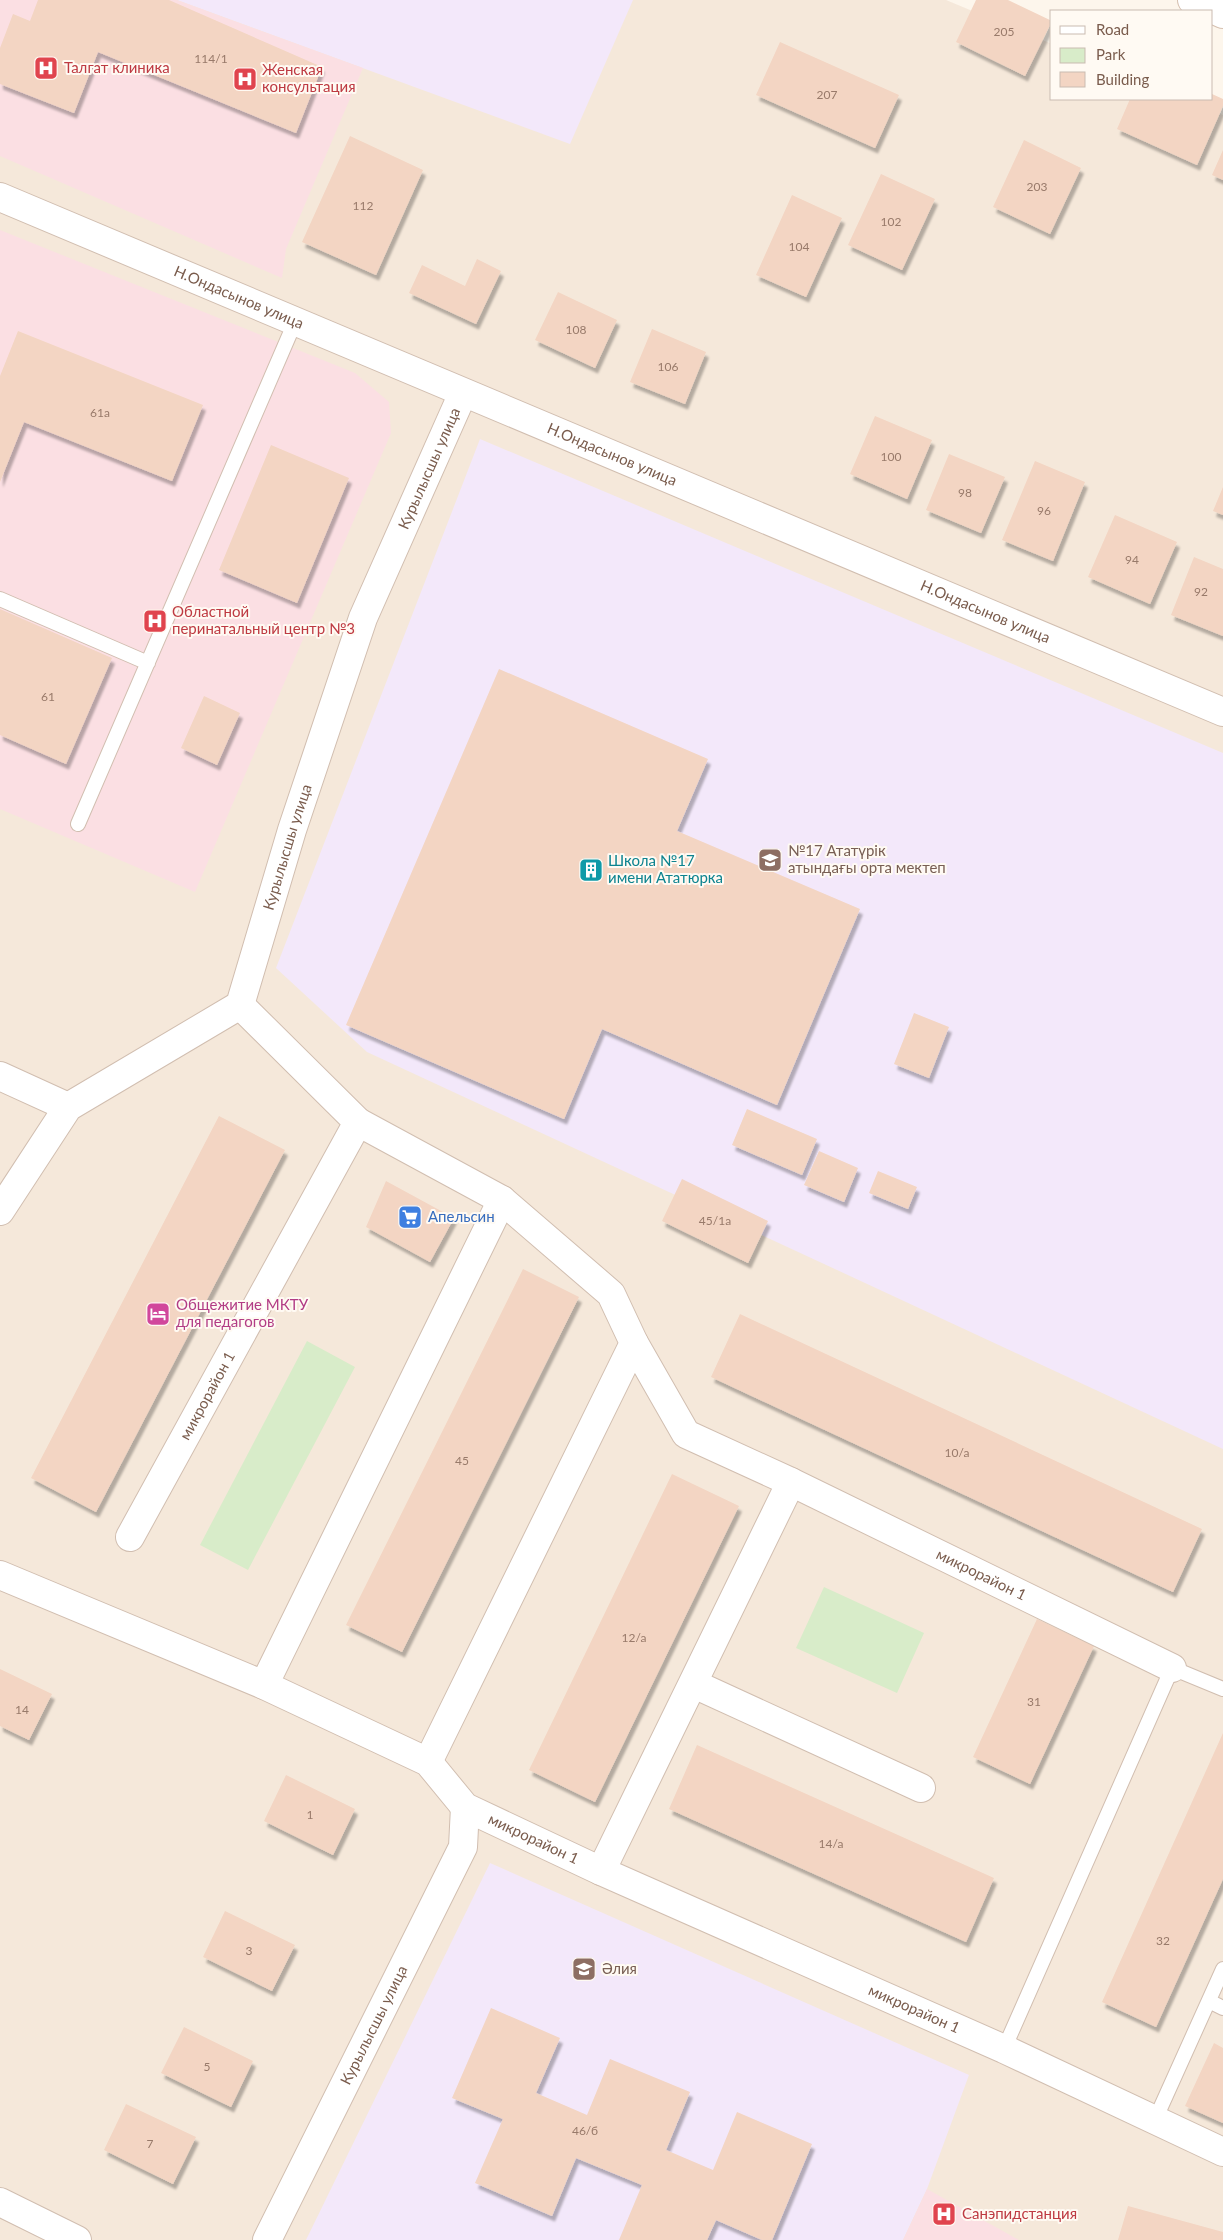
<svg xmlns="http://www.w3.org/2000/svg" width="1223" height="2240" viewBox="0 0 1223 2240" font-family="Lato,sans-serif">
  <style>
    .residential { fill: #f5e8da }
    .education { fill: #f3e8fa }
    .medical { fill: #fbdfe3 }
    .green { fill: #d8ecc9 }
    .building { fill: #f3d5c3; filter: url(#shadow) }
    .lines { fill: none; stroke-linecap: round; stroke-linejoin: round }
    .service-casing { stroke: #d1beb0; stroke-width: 16 }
    .minor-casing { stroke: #d1beb0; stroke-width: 30 }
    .secondary-casing { stroke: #d6c0b0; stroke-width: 30 }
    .service { stroke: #fff; stroke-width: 14 }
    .minor { stroke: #fff; stroke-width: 28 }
    .secondary { stroke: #fff; stroke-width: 28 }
    .labels { text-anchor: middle; stroke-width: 4; stroke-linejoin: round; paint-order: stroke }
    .number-label { font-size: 12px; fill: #987a6a }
    .health-label { font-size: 15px; fill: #be3a42; stroke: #fffaf3; text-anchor: start }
    .street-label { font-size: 15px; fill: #7a5c4d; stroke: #fffaf3 }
    .education-label { font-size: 15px; fill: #785e54; stroke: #fffaf3; text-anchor: start }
    .culture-label { font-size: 15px; fill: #0d838f; stroke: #fffaf3; text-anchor: start }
    .shop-label { font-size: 15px; fill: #366cbe; stroke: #fffaf3; text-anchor: start }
    .hotel-label { font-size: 15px; fill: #b23c85; stroke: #fffaf3; text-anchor: start }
  </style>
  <defs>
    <filter id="shadow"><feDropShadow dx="3" dy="5.5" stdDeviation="1" flood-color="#0004"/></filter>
  </defs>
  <rect width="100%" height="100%" fill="#fdf6ec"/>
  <path class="residential" d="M0 0H946L1052 44V99H1184L1223 115V2240H0Z"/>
  <path class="education" d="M177 0H633L570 144Z
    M480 439 1223 753V1449L367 1052 276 968Z
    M490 1863 969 2075 927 2189 903 2240H306Z"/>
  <path class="medical" d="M0 0H177L363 68 286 249 282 278 0 156Z
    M0 230 355 373 389 402 391 433 195 892 0 809Z
    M927 2189 1019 2240H903Z"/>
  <path class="green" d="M307 1341 355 1367 248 1570 200 1545Z
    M824 1587 924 1633 897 1693 796 1648Z"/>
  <path class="building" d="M38 0H169L322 67 296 133 98 52 74 113 0 84V48L13 14 30 21Z
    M976 0H1008L1052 21 1025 76 956 42Z
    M780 42 899 95 875 148 756 95Z
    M1212 94 1223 99V106L1197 165 1117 129 1130 99H1212Z
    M350 136 423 170 376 275 302 242Z
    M1024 140 1081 168 1050 234 993 207Z
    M1223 150V180L1212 175Z
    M881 174 935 199 902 270 848 245Z
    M792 195 842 218 806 297 756 275Z
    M477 259 501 271 476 324 409 293 422 265 465 286Z
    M558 292 617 320 595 368 535 340Z
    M652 329 706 352 685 404 630 382Z
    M18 331 203 405 172 481 24 422 0 482V376Z
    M875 416 932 440 907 499 850 474Z
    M271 445 349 478 297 603 219 570Z
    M949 454 1005 477 981 533 926 510Z
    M1035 461 1085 482 1053 561 1002 540Z
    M1223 487V515L1213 511Z
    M1115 515 1177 542 1150 604 1088 577Z
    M1194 557 1223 569V636L1171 615Z
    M0 609 112 658 66 764 0 735Z
    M499 669 708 759 677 831 860 909 777 1105 602 1029 564 1119 346 1025Z
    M204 696 240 713 217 765 181 748Z
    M914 1013 949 1027 929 1078 894 1064Z
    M747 1109 817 1139 802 1175 732 1145Z
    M219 1116 285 1150 96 1512 31 1478Z
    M819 1151 858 1168 844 1202 804 1185Z
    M878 1171 917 1187 908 1209 869 1193Z
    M682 1179 768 1221 748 1263 662 1221Z
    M386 1181 454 1218 430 1262 366 1227Z
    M523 1269 579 1297 402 1652 346 1625Z
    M740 1314 1202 1529 1173 1592 711 1377Z
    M672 1474 739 1506 595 1802 529 1770Z
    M1037 1619 1094 1646 1030 1784 973 1757Z
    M0 1669 52 1694 29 1740 0 1726Z
    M1223 1733V1879L1156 2027 1102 2002Z
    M697 1745 994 1878 966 1942 669 1809Z
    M286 1775 355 1809 333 1855 264 1821Z
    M225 1911 295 1945 272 1991 203 1957Z
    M491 2008 560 2038 536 2093 587 2115 610 2059 690 2092 666 2150 713 2170 737 2112 812 2144 772 2240H762L716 2220 707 2240H619L642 2185 576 2158 552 2216 475 2183 503 2119 452 2098Z
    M184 2027 253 2061 231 2107 161 2073Z
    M1214 2043 1223 2048V2123L1185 2106Z
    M126 2104 196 2137 173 2184 104 2150Z
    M1128 2206 1223 2232V2240H1118Z"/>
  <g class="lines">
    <g class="service-casing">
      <path id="service" d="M0 599 148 663
        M78 824 295 322
        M1209 2001 1223 2008
        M1004 2049 1172 1668 1223 1689
        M1155 2120 1223 1969"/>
    </g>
    <g class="minor-casing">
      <g id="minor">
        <path id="s1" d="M0 197 1223 712"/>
        <path d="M0 1076 68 1107"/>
        <path d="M358 1122 502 1200 611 1294 634 1343 428 1762"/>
        <path id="s2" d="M0 1211 68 1107 240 1005 292 830 363 618 463 393"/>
        <path id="s3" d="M634 1343 686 1434 791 1482 1172 1668"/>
        <path id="s4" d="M130 1537 358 1122 240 1005"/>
        <path id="s5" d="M0 1575 264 1685 428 1762 465 1807 601 1871 1004 2049 1223 2152"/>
        <path d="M694 1684 921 1788"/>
        <path d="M264 1685 502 1200"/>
        <path d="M601 1871 791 1482"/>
        <path d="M0 2202 77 2240"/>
        <path id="s6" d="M267 2240 463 1847 465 1807"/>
      </g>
    </g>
    <g class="secondary-casing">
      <path id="secondary" d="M1192 0 1223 14"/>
    </g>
    <use href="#service" class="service"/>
    <use href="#minor" class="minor"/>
    <use href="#secondary" class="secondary"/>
  </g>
  <defs>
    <g id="hospital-square" transform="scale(1.25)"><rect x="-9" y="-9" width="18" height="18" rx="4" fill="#e0444e" stroke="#fffaf3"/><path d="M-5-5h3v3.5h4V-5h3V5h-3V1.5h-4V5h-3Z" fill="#fff"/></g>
    <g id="school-square" transform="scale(1.25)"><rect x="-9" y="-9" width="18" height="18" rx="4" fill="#8d6e63" stroke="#fffaf3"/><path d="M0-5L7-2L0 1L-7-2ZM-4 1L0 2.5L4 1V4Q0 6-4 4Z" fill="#fff"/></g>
    <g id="building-square" transform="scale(1.25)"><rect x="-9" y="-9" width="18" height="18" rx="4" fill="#0f9aa8" stroke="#fffaf3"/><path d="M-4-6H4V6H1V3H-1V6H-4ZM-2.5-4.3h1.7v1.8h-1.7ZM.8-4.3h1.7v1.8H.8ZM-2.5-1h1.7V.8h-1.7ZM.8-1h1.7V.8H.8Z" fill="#fff"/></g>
    <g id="supermarket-square" transform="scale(1.25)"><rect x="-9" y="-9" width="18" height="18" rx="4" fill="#3f7fe0" stroke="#fffaf3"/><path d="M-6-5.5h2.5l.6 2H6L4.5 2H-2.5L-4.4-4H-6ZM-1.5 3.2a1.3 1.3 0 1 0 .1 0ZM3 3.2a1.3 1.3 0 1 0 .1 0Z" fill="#fff"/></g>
    <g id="hotel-square" transform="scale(1.25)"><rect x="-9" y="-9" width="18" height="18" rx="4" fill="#d1479c" stroke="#fffaf3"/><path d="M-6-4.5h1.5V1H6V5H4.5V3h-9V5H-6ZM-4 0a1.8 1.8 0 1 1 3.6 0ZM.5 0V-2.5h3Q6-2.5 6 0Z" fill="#fff"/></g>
  </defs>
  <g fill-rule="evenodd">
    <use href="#hospital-square" x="46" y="68"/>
    <use href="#hospital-square" x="245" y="79"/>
    <use href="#hospital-square" x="155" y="621"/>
    <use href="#school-square" x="770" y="860"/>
    <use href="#building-square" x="591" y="870"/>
    <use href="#supermarket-square" x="410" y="1217"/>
    <use href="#hotel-square" x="158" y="1314"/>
    <use href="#school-square" x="584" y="1969"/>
    <use href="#hospital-square" x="944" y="2214"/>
  </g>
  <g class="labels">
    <g class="number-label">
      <text x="1004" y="36">205</text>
      <text x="211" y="63">114/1</text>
      <text x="827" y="99">207</text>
      <text x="1037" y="191">203</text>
      <text x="363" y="210">112</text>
      <text x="891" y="226">102</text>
      <text x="799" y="251">104</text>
      <text x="576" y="334">108</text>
      <text x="668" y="371">106</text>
      <text x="100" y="417">61а</text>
      <text x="891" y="461">100</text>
      <text x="965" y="497">98</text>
      <text x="1044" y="515">96</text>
      <text x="1132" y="564">94</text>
      <text x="1201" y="596">92</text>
      <text x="48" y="701">61</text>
      <text x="715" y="1225">45/1а</text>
      <text x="957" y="1457">10/а</text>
      <text x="462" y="1465">45</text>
      <text x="634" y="1642">12/а</text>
      <text x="1034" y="1706">31</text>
      <text x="22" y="1714">14</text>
      <text x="310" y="1819">1</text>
      <text x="831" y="1848">14/а</text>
      <text x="1163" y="1945">32</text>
      <text x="249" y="1955">3</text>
      <text x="207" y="2071">5</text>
      <text x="585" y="2135">46/б</text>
      <text x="150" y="2148">7</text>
    </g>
    <g class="health-label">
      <text x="64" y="73">Талгат клиника</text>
      <text x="262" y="75">Женская<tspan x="262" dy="17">консультация</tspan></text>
      <text x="172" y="617">Областной<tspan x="172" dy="17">перинатальный центр №3</tspan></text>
      <text x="962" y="2219">Санэпидстанция</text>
    </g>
    <g class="street-label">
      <text dy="5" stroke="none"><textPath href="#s1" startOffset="259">Н.Ондасынов улица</textPath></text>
      <text dy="5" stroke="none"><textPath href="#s1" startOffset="664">Н.Ондасынов улица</textPath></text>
      <text dy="5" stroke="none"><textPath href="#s2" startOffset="894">Курылысшы улица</textPath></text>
      <text dy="5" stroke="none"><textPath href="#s1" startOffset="1069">Н.Ондасынов улица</textPath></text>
      <text dy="5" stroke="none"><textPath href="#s2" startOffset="489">Курылысшы улица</textPath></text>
      <text dy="5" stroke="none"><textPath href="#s4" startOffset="161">микрорайон 1</textPath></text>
      <text dy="5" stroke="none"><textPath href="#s3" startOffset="432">микрорайон 1</textPath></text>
      <text dy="5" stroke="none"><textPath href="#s5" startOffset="601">микрорайон 1</textPath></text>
      <text dy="5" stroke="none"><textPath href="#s5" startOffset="1018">микрорайон 1</textPath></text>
      <text dy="5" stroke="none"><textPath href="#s6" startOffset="240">Курылысшы улица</textPath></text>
    </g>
    <g class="education-label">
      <text x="788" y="856">№17 Ататүрік<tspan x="788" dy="17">атындағы орта мектеп</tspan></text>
      <text x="602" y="1974">Әлия</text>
    </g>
    <g class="culture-label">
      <text x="608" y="866">Школа №17<tspan x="608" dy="17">имени Ататюрка</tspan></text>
    </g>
    <g class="shop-label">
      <text x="428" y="1222">Апельсин</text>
    </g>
    <g class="hotel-label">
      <text x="176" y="1310">Общежитие МКТУ<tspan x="176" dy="17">для педагогов</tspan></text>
    </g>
  </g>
  <rect x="1050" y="10" width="162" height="90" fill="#fffaf3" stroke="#cabbb1"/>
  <rect x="1060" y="26" width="25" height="8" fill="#ffffff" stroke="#cabbb1"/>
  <text x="1096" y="35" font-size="15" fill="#7a5c4d">Road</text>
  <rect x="1060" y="48" width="25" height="15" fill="#d8ecc9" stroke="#cabbb1"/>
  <text x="1096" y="60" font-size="15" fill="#7a5c4d">Park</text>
  <rect x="1060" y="72" width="25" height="15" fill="#f3d5c3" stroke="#cabbb1"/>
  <text x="1096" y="85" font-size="15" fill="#7a5c4d">Building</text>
</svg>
